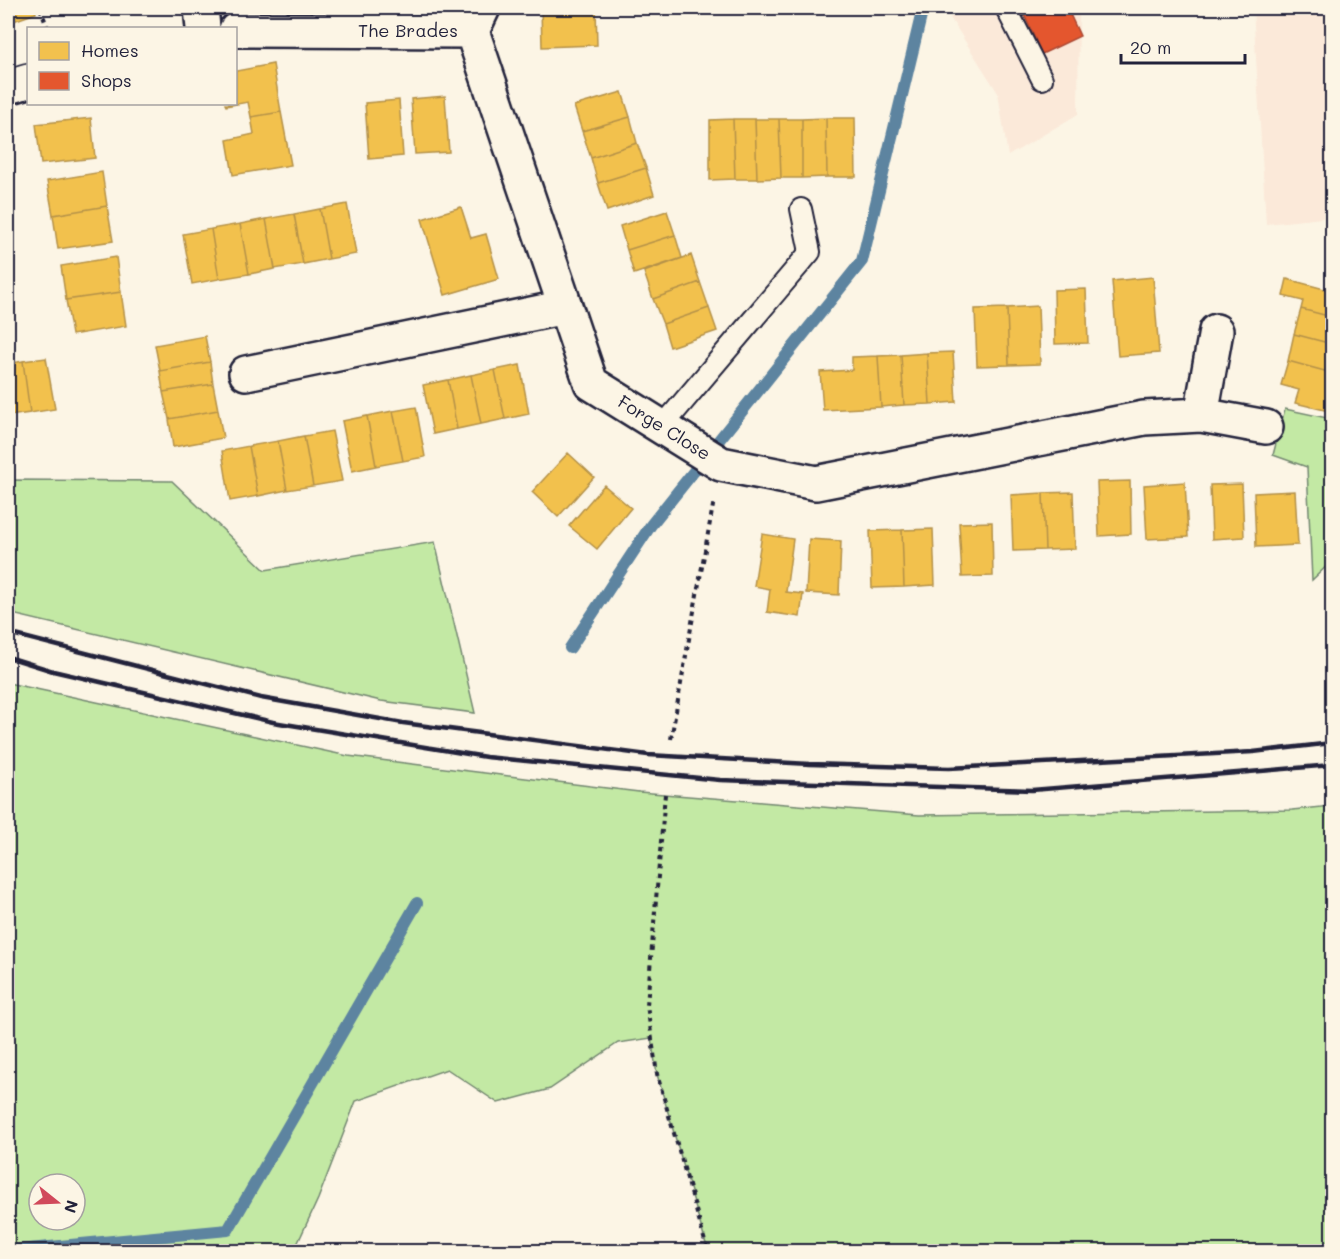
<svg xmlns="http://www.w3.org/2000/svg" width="1340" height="1259" viewBox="0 0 1340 1259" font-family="Mali,sans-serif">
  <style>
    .built { fill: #fbe9d9 }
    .green { fill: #c3e9a4; stroke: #728670; stroke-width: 1.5; fill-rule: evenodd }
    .homes { fill: #f2c14e; stroke: #b49148; stroke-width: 1.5 }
    .shops { fill: #e4572e; stroke: #aa4732; stroke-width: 1.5 }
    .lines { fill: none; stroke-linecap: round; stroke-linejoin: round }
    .stream { stroke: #5d84a0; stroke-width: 12 }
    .service-casing { stroke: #22223b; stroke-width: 24 }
    .minor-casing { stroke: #22223b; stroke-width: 38 }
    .path { stroke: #22223b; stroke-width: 4; stroke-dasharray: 4.5 4.5; stroke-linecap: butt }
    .service { stroke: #fcf5e5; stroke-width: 20 }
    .minor { stroke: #fcf5e5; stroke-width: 33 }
    .rail { stroke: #22223b; stroke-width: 4.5 }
    .labels { text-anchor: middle; stroke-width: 6; stroke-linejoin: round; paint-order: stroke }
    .street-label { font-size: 18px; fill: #22223b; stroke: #fcf5e5 }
  </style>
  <rect width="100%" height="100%" fill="#fcf5e5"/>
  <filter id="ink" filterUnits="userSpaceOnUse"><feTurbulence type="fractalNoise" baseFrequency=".0167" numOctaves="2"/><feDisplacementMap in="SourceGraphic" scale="12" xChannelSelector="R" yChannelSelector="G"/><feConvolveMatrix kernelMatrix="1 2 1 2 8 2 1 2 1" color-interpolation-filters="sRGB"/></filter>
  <g filter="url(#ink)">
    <path class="built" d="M944 8H1079L1078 114 1008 156 998 93Z
      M1253 8H1332V217L1266 224Z"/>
    <path class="green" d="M1285 409 1332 419V561L1312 580 1307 467 1273 455Z
      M8 480 172 481 265 570 435 542 475 713 381 701 8 613Z
      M8 683 348 756 639 792 919 815 1292 810 1332 806V1251H708L657 1074 651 1038 618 1043 550 1089 498 1103 447 1069 356 1101 318 1199 294 1251H8ZM39 1184H75V1220H39Z"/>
    <path class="homes" d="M8 8H35L36 13 8 23Z
      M541 8H596L597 45 542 47Z
      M273 64 281 112 251 117 248 102 226 106 225 104H236V71Z
      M622 92 630 117 582 131 574 106Z
      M445 96 449 152 415 154 411 99Z
      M399 100 403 156 369 159 365 103Z
      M281 112 291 165 233 175 227 140 254 134 251 117Z
      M630 117 637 143 591 158 582 131Z
      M91 118 95 158 41 164 36 124Z
      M826 118H855L856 177H827Z
      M826 118 827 177 802 178V119Z
      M733 119H755L757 179H735Z
      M733 119 735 179 710 180V120Z
      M755 119H779L781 178 757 179Z
      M779 119H802V178H781Z
      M637 143 646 168 598 183 591 158Z
      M646 168 654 195 607 211 598 183Z
      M102 172 107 206 53 215 47 181Z
      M347 204 356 254 329 259 320 209Z
      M107 206 113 241 58 249 53 215Z
      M461 207 471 238 486 234 499 279 445 295 422 219Z
      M320 209 329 259 303 264 294 214Z
      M667 211 675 235 627 250 620 226Z
      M294 214 303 264 275 269 266 219Z
      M266 219 275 269 249 274 240 224Z
      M240 224 249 274 219 279 211 229Z
      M211 229 219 279 192 284 183 234Z
      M675 235 682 258 634 274 627 250Z
      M691 255 700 282 653 299 644 272Z
      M116 257 121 292 66 300 61 266Z
      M1153 277 1159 353 1118 356 1112 281Z
      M1287 279 1332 291V317L1301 309 1303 301 1283 296Z
      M700 282 709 308 663 324 653 299Z
      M1086 289 1088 343 1055 344 1054 290Z
      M121 292 126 326 72 335 66 300Z
      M1038 306 1040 364 1009 365 1007 308Z
      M709 308 717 331 670 347 663 324Z
      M1007 308 1009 365 977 366 975 309Z
      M1301 309 1332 317V344L1294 334Z
      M1294 334 1332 344V373L1288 361Z
      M205 336 210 362 160 371 155 345Z
      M953 352 956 402 930 404 927 353Z
      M927 353 930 404 904 405 901 355Z
      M901 355 904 405 881 407 878 356Z
      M878 356 881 407 823 410 820 372 852 370V357Z
      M46 358 55 409 30 413 23 361Z
      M23 361 30 413 9 416 8 364Z
      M1288 361 1332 373V399L1329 411 1295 403 1299 390 1281 385Z
      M210 362 213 384 163 392 160 371Z
      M520 365 529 414 505 419 495 370Z
      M495 370 505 419 481 424 471 375Z
      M471 375 481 424 457 429 448 380Z
      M448 380 457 429 433 434 423 385Z
      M213 384 218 410 169 419 163 392Z
      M416 407 425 457 403 461 393 411Z
      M218 410 223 438 173 447 169 419Z
      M393 411 403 461 376 466 367 416Z
      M367 416 376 466 352 471 342 421Z
      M332 431 342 481 313 486 304 436Z
      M304 436 313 486 287 490 278 441Z
      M278 441 287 490 258 496 249 446Z
      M249 446 258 496 230 501 222 451Z
      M568 453 594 477 558 517 532 492Z
      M1130 481 1131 534 1099 536 1097 482Z
      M1185 482 1188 537 1147 539 1144 485Z
      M1242 484 1244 537 1212 539 1210 485Z
      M604 485 631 508 597 549 569 526Z
      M1295 491 1298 545 1256 547 1254 493Z
      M1073 492 1075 549 1045 550 1043 493Z
      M1043 493 1045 550 1013 551 1011 495Z
      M992 522 993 576 962 577 959 523Z
      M933 529 935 585 904 587 902 530Z
      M902 530 904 587 872 588 870 531Z
      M762 534 793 539 786 592 803 594 800 617 767 612 770 589 754 586Z
      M809 539 841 541 839 595 806 593Z"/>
    <path class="shops" d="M1021 8H1067L1080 36 1042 54Z"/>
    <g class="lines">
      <path class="stream" d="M570 648 651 525 862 261 923 8
        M8 1251 228 1230 417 903"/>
      <g class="service-casing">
        <path id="service" d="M1006 8 1042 79
          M662 427 810 252 801 209"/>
      </g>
      <g class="minor-casing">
        <path id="minor" d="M201 8 203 28
          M483 8 472 31 591 383 721 464 816 483 1144 418 1201 415 1266 427
          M236 30 472 31
          M8 87 28 81
          M246 373 565 307
          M1201 415 1216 331"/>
      </g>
      <path class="path" d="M40 8 48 28
        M671 739 714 500
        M665 794 647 1005 657 1074 708 1252"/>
      <use href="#service" class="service"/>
      <use href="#minor" class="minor"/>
      <path class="rail" d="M8 633 261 698 403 723 648 755 810 764 949 768 1253 752 1332 743
        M8 657 53 671 273 722 486 757 720 780 1032 790 1332 765"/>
    </g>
  </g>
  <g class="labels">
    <g class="street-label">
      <text x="408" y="37">The Brades</text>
      <text transform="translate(664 428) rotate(32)" y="6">Forge Close</text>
    </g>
  </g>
  <rect width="1340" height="1259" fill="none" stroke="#fcf5e5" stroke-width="30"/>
  <rect x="15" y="15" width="1310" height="1229" fill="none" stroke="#22223b" stroke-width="2" filter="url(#ink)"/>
  <rect x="27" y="27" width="210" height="78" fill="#fcf5e5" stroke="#a5a1a1" stroke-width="1.5"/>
  <rect x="39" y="42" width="30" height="18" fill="#f2c14e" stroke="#a5a1a1" stroke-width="1.5"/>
  <text x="81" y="57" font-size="18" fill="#22223b">Homes</text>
  <rect x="39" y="72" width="30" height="18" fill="#e4572e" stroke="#a5a1a1" stroke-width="1.5"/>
  <text x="81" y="87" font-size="18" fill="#22223b">Shops</text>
  <g transform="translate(57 1202) rotate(108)"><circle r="28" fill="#fcf5e5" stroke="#a5a1a1" stroke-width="1.5"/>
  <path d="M0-4.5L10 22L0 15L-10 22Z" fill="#d1495b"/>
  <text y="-9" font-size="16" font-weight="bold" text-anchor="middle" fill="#22223b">N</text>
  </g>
  <path d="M1121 54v9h124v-9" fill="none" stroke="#22223b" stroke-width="3"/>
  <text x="1130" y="54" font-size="18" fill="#22223b" stroke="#fcf5e5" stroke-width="4.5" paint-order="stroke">20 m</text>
</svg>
